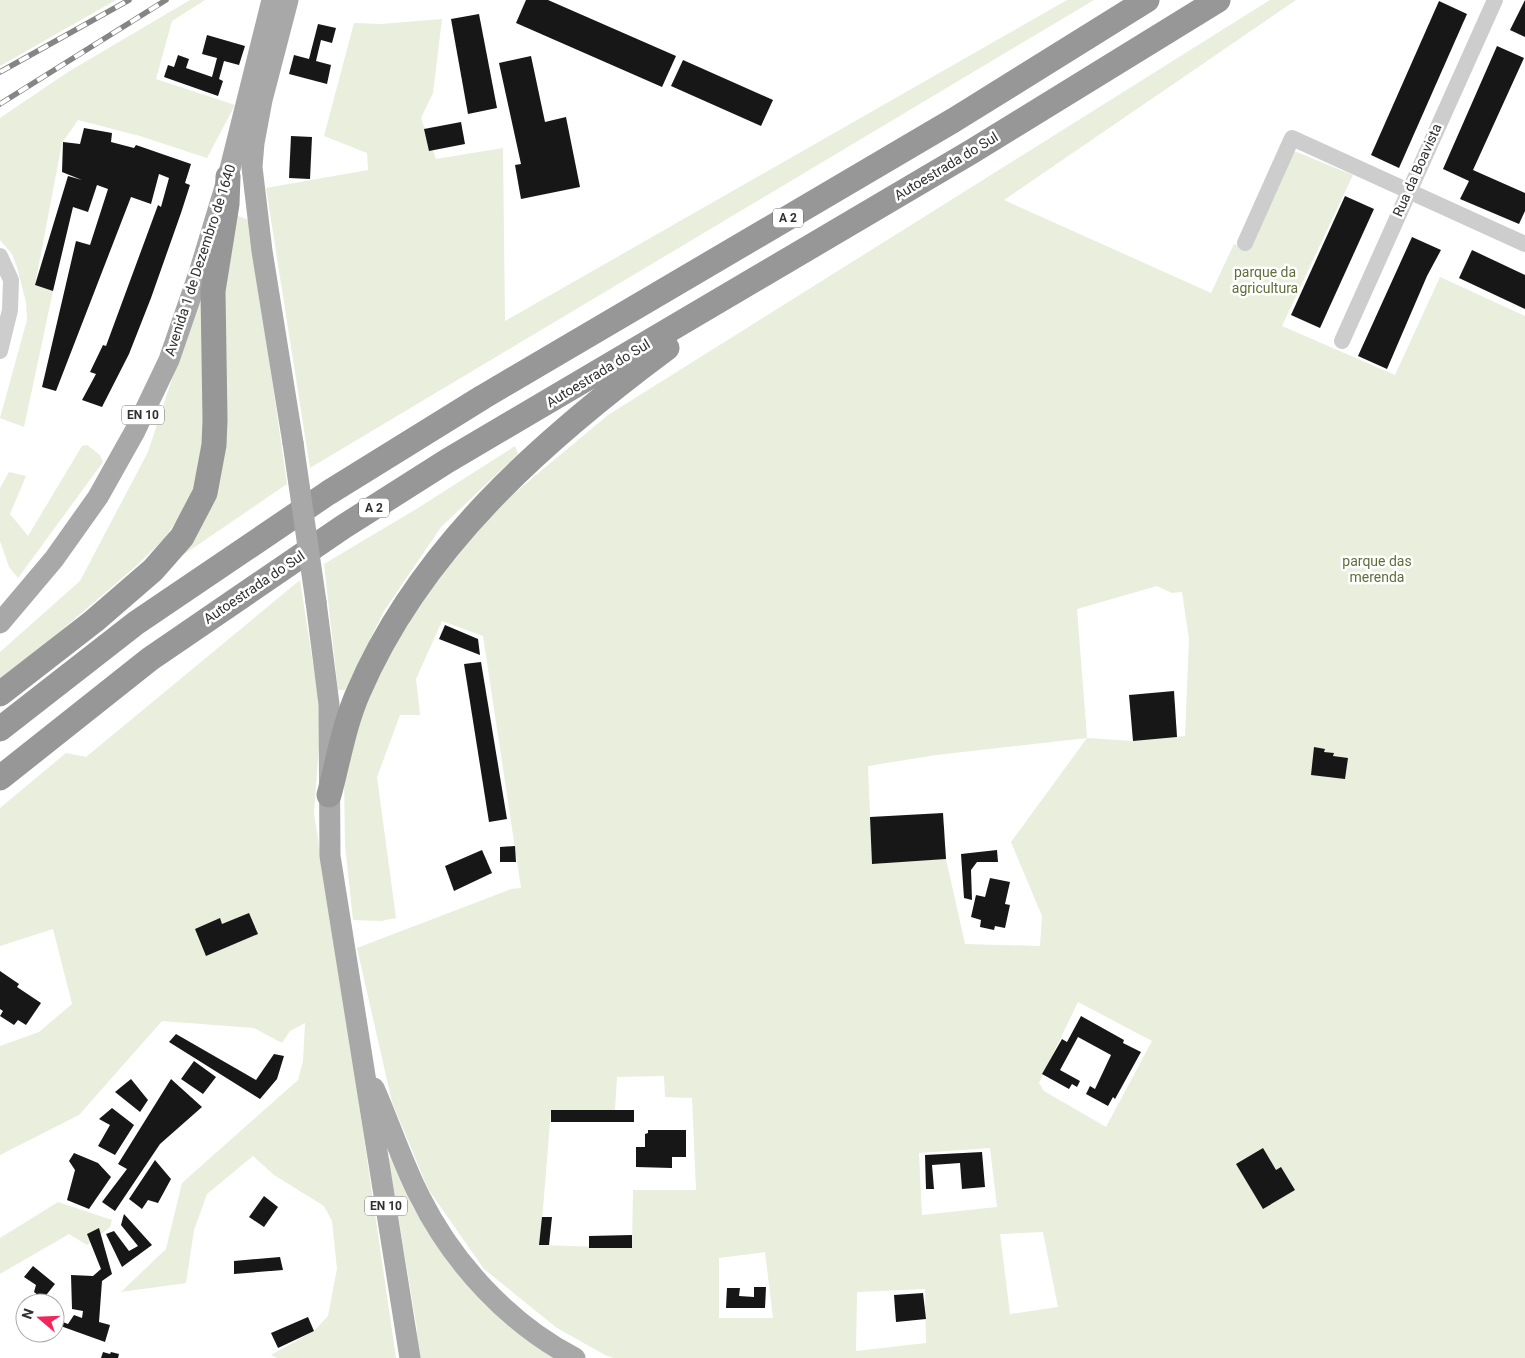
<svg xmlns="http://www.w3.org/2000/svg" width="1525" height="1358" font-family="Roboto,sans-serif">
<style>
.green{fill:#e9eedd;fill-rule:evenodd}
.building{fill:#171717}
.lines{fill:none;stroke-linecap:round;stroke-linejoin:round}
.minor{stroke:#cdcdcd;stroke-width:16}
.major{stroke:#a8a8a8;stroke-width:21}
.highway{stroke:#979797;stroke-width:25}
.rail-casing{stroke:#858585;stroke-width:5.5}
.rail{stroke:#fff;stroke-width:4;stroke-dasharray:11;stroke-linecap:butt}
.major-bridge{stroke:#a8a8a8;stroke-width:21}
.labels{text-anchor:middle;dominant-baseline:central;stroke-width:5;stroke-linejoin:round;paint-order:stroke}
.shield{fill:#fff;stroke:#6e6e6e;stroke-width:1}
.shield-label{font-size:12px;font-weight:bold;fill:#303030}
.street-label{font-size:14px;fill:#303030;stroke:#fff}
.park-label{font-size:14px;fill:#5d6f39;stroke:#fff}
</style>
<rect width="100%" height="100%" fill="#fff"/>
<g class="green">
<polygon points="0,0 116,0 0,66"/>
<polygon points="190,0 205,0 172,21 156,79 235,105 207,158 140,136 78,120 62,143 35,285 53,291 24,427 0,418 27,320 26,302 17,267 12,254 0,240 0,118 68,72"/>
<polygon points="1067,0 1094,0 310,468 266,188 368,170 367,153 324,136 354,23 381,24 442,19 433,93 421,118 436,159 503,148 505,321"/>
<path d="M1270 0H1296L1004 200 1211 293 1234 244 1248 250 1294 151 1353 175 1282 326 1395 375 1440 277 1525 316V1358H613L605 1355 557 1328 484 1269 428 1189 392 1102 357 948 511 889 521 888 483 636 442 621 416 679 420 715H400L377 777 396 918 381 921 353 920 345 845 344 776 359 711 426 588 499 506 608 415ZM1157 586 1172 593 1182 592 1189 639 1185 736 1133 741 1087 738 1077 609ZM1087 738 1011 842 1042 916 1040 946 965 944 946 859 872 864 868 766 936 755ZM1078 1002 1152 1041 1106 1127 1044 1091 1039 1083ZM664 1076 665 1097 692 1098 696 1190H633L632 1248 540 1245 551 1110H615L617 1077ZM990 1148 997 1207 922 1215 919 1153ZM1043 1232 1058 1307 1010 1314 1000 1234ZM765 1252 773 1318H719V1258ZM925 1289 926 1343 856 1351 857 1292Z"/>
<polygon points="232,214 249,220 287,484 183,555 208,510 218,285"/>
<polygon points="201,281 207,413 201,473 187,505 165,538 135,567 0,683 0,652 80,581 148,452 189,327"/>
<polygon points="87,445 100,455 103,462 18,578 9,567 0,541 0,488 9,472 26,476 10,514 28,536 82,446"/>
<polygon points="515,446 518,454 441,527 384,611 345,690 338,690 324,564 418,508"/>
<polygon points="300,580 321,716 314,814 344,1001 396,1358 277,1358 271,1355 314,1331 328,1316 337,1269 332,1221 324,1206 274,1175 253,1156 207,1194 194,1230 186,1283 121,1292 166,1249 182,1183 298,1080 303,1061 305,1023 290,1031 282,1043 254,1028 162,1021 79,1115 0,1155 0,1046 39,1032 72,1004 53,929 0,946 0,808 66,753 86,757"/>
<polygon points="391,1154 412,1206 436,1241 562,1358 418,1358 417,1329 389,1161"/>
<polygon points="58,1202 112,1220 110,1227 87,1245 69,1234 0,1274 0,1238"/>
</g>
<g class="building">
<polygon points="526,0 548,0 676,56 662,87 516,23"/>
<polygon points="1525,0 1525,37 1510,30"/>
<polygon points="1439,1 1467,14 1399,168 1371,155"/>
<polygon points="479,14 497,108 468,114 451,19"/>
<polygon points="318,24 336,28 332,43 321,40 316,61 331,65 327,84 289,74 294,55 309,59"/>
<polygon points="207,35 245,46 239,65 224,61 219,79 223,81 218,96 164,77 168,65 174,67 178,55 189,59 186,68 212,77 217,58 202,54"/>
<polygon points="1497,46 1524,58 1473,170 1525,193 1525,211 1519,224 1460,199 1469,181 1443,169"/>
<polygon points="531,56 545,122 566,117 580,187 521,199 515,165 521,164 499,63"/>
<polygon points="683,60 773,100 761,126 671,86"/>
<polygon points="461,122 465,144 429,151 424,129"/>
<polygon points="84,128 112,133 111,142 134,148 136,145 191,164 185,183 190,185 181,213 151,298 129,354 102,407 82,400 96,374 90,372 103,345 106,346 158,205 161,207 169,178 159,174 151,204 131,197 56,391 42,387 76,241 90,245 108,189 97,185 88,212 73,207 53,291 35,285 68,176 82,180 62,172 63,142 80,144"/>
<polygon points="291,136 312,137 310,179 289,178"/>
<polygon points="1345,196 1374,209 1320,328 1291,315"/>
<polygon points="1412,237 1441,250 1427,276 1387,369 1358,356"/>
<polygon points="1472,250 1525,275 1525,309 1459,278"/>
<polygon points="445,625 478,639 480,655 439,639"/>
<polygon points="481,662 507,819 489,822 464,664"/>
<polygon points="1174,691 1177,737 1133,741 1129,695"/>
<polygon points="1314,747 1325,749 1324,752 1334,753 1333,756 1348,758 1345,779 1311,775"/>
<polygon points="943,813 946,859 872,864 870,817"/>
<polygon points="515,846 516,862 500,862 500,847"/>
<polygon points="482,850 492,873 454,891 445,866"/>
<polygon points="997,850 998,862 977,862 971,870 972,900 964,898 961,854"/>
<polygon points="990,878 1010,882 1005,904 1010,905 1005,928 995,926 994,930 980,927 981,920 971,917 976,895 985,897"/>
<polygon points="249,913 258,934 206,956 195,929 220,918 222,924"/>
<polygon points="0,971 19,984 17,987 41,1003 26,1025 18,1020 14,1025 0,1016 3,1011 0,1009"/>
<polygon points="1081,1016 1124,1040 1123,1043 1141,1052 1115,1099 1113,1097 1108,1106 1086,1094 1090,1086 1095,1089 1111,1055 1078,1037 1060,1070 1080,1081 1077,1087 1072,1084 1069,1089 1042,1074 1062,1039 1067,1042"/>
<polygon points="176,1034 256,1080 274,1054 284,1056 277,1079 260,1099 169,1042"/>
<polygon points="194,1061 216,1077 203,1094 181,1079"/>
<polygon points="131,1079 148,1100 140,1112 115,1092"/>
<polygon points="171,1079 202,1107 160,1144 115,1211 102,1202 127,1169 118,1164"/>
<polygon points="112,1108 134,1125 115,1155 98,1146 110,1125 99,1119"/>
<rect x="551" y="1110" width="83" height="12"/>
<polygon points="648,1130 686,1130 686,1157 672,1157 672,1168 636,1167 636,1147 645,1147 645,1134 648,1133"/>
<polygon points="1263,1148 1276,1170 1281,1167 1295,1190 1263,1209 1236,1164"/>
<polygon points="982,1152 985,1187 962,1189 960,1163 932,1165 934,1189 926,1189 925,1155"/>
<polygon points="74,1153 98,1163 111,1177 89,1209 67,1200 75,1170 69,1161"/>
<polygon points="155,1160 171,1179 158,1203 148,1200 142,1209 129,1199"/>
<polygon points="264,1196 278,1207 264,1227 249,1217"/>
<polygon points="124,1214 152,1245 122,1267 106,1234 114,1231 129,1251 138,1246 121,1225"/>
<polygon points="542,1217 552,1217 549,1245 539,1245"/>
<polygon points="99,1228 112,1274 102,1281 99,1322 110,1325 105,1342 55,1324 55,1319 68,1324 74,1315 82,1318 83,1311 72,1309 71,1275 93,1276 101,1269 87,1234"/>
<polygon points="632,1235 632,1248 589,1248 589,1236"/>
<polygon points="280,1257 283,1270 234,1274 234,1261"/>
<polygon points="33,1266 55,1284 43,1299 34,1292 36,1285 24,1277"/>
<polygon points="754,1287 766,1287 765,1308 726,1308 727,1288 740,1288 739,1296 754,1297"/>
<polygon points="923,1293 926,1319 896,1322 894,1295"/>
<polygon points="308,1317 314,1331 278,1348 271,1333"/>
<polygon points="103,1352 110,1354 111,1352 119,1354 118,1358 101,1358"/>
</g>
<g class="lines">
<g class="minor">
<polyline points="1245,243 1292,138 1525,244"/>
<polyline points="0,256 11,280 10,310 0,351"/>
<polyline points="1342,341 1495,0"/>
</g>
<g class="major">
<polyline points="288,0 262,100 254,143 252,167 262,251 293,443"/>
<polyline points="316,602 329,704 330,856 410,1358"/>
<polyline points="0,623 54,559 98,497 135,431 169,360 199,273 228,177 272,0"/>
<path d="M374 1088C390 1124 402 1162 420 1197 453 1263 509 1324 575 1358"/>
</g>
<g class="highway">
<polyline points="0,694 94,621 153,570 182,537 205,493 214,445 215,420 213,291 227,204 228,177"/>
<polyline points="0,729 136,623 328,493 483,397 954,120 1147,0"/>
<polyline points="0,778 150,659 343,527 447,461 971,152 1218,0"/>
<path d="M329 795C338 762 344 725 358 693 420 548 543 440 667 348"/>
</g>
<g class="rail-casing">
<g id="rail">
<polyline points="0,72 129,0"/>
<polyline points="0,104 166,0"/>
</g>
</g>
<use href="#rail" class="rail"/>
<polyline class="major-bridge" points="293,443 316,602"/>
</g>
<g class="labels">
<g class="shield">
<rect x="773" y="208.5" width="30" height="19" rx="4"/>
<rect x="122" y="405.5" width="42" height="19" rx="4"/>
<rect x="359" y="498.5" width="30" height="19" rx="4"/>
<rect x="365" y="1196.5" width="42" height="19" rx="4"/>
</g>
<g class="shield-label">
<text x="788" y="218">A 2</text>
<text x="143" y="415">EN 10</text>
<text x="374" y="508">A 2</text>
<text x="386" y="1206">EN 10</text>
</g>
<g class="street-label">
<text transform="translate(946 166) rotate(-31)">Autoestrada do Sul</text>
<text transform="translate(1417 170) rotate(-66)">Rua da Boavista</text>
<text transform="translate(200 260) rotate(-72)">Avenida 1 de Dezembro de 1640</text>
<text transform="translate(598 373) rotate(-31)">Autoestrada do Sul</text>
<text transform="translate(254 587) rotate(-34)">Autoestrada do Sul</text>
</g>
<g class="park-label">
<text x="1265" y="272">parque da<tspan x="1265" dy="16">agricultura</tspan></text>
<text x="1377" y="561">parque das<tspan x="1377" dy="16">merenda</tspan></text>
</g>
</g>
<g transform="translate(40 1318) rotate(289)"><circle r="24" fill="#ffffff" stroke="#acacac"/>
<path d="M0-4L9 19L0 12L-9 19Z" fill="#f2265b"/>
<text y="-8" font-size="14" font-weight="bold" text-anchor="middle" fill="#303030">N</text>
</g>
</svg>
